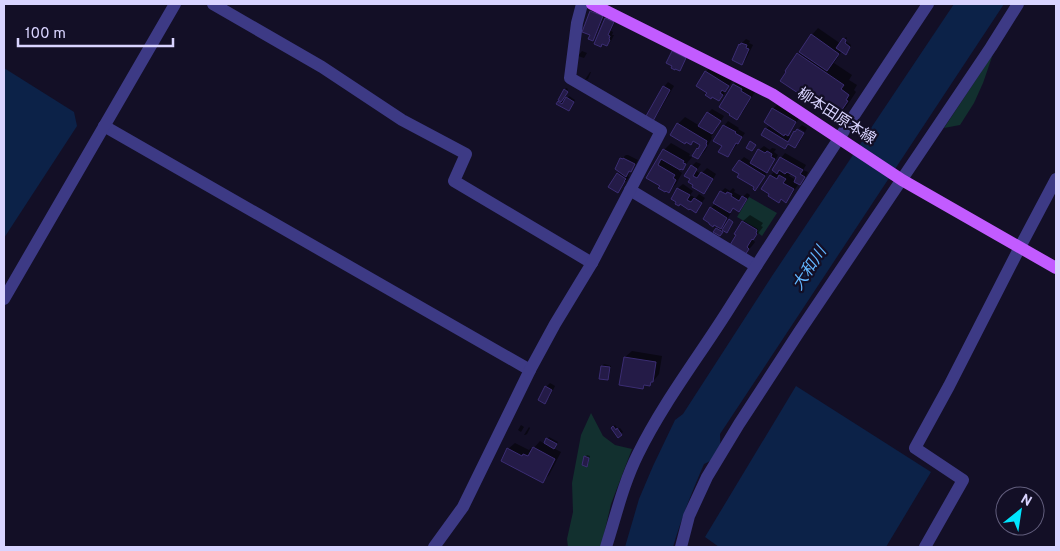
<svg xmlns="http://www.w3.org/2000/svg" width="1060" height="551" font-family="Overpass,'Noto Sans JP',sans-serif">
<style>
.green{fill:#12302f}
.water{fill:#0c2248}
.shadow{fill:#0007;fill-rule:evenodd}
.building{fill:#241b47;stroke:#3b2d73}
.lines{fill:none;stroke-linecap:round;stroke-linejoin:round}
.minor{stroke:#3d3a85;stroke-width:12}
.major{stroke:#c25bff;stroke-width:12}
.labels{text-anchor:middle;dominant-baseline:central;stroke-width:4.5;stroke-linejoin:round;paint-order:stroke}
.street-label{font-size:15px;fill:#d9d4ff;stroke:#130f26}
.water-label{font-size:16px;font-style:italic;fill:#62b6ff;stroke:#130f26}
</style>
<rect width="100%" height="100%" fill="#130f26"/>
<g class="green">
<polygon points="993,54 983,83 974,103 960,125 944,128"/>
<polygon points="749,197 777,213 762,236 757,232 758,229 737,217"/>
<polygon points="591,413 603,436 615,445 632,449 611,504 601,547 568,547 567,539 573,512 572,483 581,435"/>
</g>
<g class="water">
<path d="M954 4H1004L720 434C721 451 720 457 704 464 692 492 681 519 673 547H625L639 499 653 466 675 420 683 414 772 276Z"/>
<polygon points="4,68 74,112 77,126 4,238"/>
<polygon points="796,386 931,472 886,547 719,547 705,537"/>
</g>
<g class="shadow">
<polygon points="596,8 606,12 596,35 592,40 591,12"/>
<polygon points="611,15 617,17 611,31 613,32 612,35 614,35 611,41 607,45 603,43 601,45 606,19"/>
<polygon points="818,28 841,44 846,37 847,38 845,41 851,45 848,52 842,51 834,63 852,75 849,80 857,85 854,90 856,92 846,107 837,116 786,71 812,35"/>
<polygon points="746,39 750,41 749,43 753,45 746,59 742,64 740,45"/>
<polygon points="582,51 587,53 584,58 578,56"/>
<polygon points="712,65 734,79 728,87 725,93 719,100 708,92 706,72"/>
<polygon points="590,72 591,72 588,79 585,80"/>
<polygon points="740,78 756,90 743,112 736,118 734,84"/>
<polygon points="668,82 674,86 657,115 653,119 664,87"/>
<polygon points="566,88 568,89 561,100 564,102 569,96 575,100 569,109 559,102"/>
<polygon points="777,105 799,118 792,130 787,135 792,138 797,130 804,134 799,143 795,147 789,143 785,148 766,129 770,125 773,109"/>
<polygon points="712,109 724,116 716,129 712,133 713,134 711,137 712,138 705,151 698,158 698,149 702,145 694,140 691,143 678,124 685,117 700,126 708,113"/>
<polygon points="728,121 739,128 738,129 745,133 732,151 728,156 724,145 724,126"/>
<polygon points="802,125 807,128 805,132 799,128"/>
<polygon points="671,143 690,154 689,156 692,157 683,168 681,167 679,171 682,173 676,184 669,191 648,177 664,150"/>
<polygon points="764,146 770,150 772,148 776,149 774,152 778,155 771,167 767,171 768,171 759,185 755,189 756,186 740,161 744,157 752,162 759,150"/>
<path d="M785 153 806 165 803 170 808 172 804 180 799 183 792 194 786 201 763 188 771 175 775 171 774 170 781 158ZM791 173 798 177 796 180 789 176Z"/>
<polygon points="626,155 628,155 638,160 635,166 628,173 629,174 628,176 629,177 622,187 618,191 618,174 620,171 621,159"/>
<polygon points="696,162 701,164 696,171 701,174 707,168 716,174 708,188 704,192 691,179 692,166"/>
<polygon points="683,184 693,191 690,195 696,198 699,194 705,198 696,211 672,198 678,188"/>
<polygon points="725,188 730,191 733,188 735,190 734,192 743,197 747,193 750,195 743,206 739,211 734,207 729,212 731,213 725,223 720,228 724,230 722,233 717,229 719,227 711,208 716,203 721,192"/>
<polygon points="750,215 763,223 761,226 763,227 753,240 755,242 752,246 745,253 738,235 736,233 743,221"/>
<polygon points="632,351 662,356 659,374 650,385 647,384 643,388 625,357"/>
<polygon points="604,364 611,366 609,377 607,379 602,366"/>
<polygon points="550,383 555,386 549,398 544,402 546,387"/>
<polygon points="521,425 524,427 521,432 518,430"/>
<polygon points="615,425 618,429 620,428 623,432 618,436 612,428"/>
<polygon points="529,427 530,428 527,434 525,435 524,435"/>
<polygon points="549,437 558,442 553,448 561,452 549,475 542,482 508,449 515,443 529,450 531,448 533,449 540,441 545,444"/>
<polygon points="587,455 590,456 588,464 587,465 585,457"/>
</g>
<g class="building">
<polygon points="590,11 603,16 593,41 588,39 590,35 582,32"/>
<polygon points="605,18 614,22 608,35 610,36 609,39 610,40 607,46 602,44 601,47 594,44"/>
<polygon points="811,34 839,54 827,71 799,52"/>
<polygon points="843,38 846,40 845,43 850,47 846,55 836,48"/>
<polygon points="741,43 747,45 746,48 749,49 742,65 732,60 739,44 740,45"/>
<polygon points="672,51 686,58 680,71 675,69 675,70 671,68 672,66 666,63"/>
<polygon points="797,53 844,85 841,89 849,95 846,100 848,101 837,117 820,106 819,107 780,81 786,72 785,71"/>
<polygon points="705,71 729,86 725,92 722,90 720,93 723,95 719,101 712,97 711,99 705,95 707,93 696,86"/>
<polygon points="733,84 742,89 741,91 751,97 737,120 729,115 730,114 719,107"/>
<polygon points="663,86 670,90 653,121 646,116"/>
<polygon points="564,89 568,92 561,102 558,100"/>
<polygon points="566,97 574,102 569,111 556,104 558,101 562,104"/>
<polygon points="772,108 796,122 788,136 785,134 784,136 764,122"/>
<polygon points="707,112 721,121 712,134 698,126"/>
<polygon points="677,123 707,141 706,144 707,145 698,159 692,156 697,148 698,149 700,145 693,141 691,145 686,142 685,144 670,135"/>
<polygon points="723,125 736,132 735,133 742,137 738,144 736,143 728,157 718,152 722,146 713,141"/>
<polygon points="765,128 788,142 794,131 795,132 797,129 804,133 795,148 788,144 785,149 761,135"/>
<polygon points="750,141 756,145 752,151 746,148"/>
<polygon points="663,149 684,161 683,163 686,164 683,170 681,169 680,170 661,159 658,165 675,175 673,178 676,180 669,193 666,191 665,192 658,188 660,186 646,178"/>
<polygon points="758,149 765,153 767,151 772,154 771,157 775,159 767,173 750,163"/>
<polygon points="780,157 803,170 800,174 805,177 800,185 794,182 796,177 787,172 785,174 779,170 777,174 772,170"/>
<polygon points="620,158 623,159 623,158 635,164 631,172 629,171 626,177 615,169"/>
<polygon points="739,160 765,176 755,191 753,189 754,187 737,177 739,174 732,170"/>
<polygon points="691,165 697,169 693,176 697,178 701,172 713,179 704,194 692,187 693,185 688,182 690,179 684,176"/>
<polygon points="617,173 626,179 624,181 625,181 618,193 608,187"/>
<polygon points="770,175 777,179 779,175 786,179 783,183 794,189 786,203 781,199 779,203 768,196 769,194 761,189"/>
<polygon points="677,188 690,195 687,200 691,202 694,198 702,203 696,213 690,209 689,210 680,204 679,206 675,204 676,202 671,199"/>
<polygon points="720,191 726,194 727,192 732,194 731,196 739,201 742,196 747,199 739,212 733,208 730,213 713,203"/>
<polygon points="710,207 727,218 721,229 714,225 713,227 709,224 709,223 703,219"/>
<polygon points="729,219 733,222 727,233 722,230"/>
<polygon points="742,221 757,230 756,233 757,234 753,240 752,239 747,247 749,249 745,255 730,245 736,235 734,234"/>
<polygon points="716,228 723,232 720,236 713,232"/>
<polygon points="624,357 656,362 653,382 651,382 650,386 644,385 643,389 619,385"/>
<polygon points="601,366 610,367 608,380 599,379"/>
<polygon points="545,386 552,390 545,404 538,400"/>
<polygon points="613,426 616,430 617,428 622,435 618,438 611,428"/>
<polygon points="546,438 557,444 554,449 544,443"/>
<polygon points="533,447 555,459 543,483 501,461 507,448 522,456 523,454 528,456"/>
<polygon points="584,456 589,458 587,467 582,465"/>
</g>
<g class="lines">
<g class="minor">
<polyline points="213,4 322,67 402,120 466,154 454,181 592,263"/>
<polyline points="104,126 530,370"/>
<polyline points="630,190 756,266"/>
<polyline points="4,299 175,4"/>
<polyline points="434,547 463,507 530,370 555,324 592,263 661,131 570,78 577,23 582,4"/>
<path d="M606 547C616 516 623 484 638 454 664 401 701 354 732 304 796 203 862 103 928 4"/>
<polyline points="681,547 689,516 707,477 739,424 799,332 991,47 1018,4"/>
<polyline points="925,547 963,480 915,448 949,386 1020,247 1056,179"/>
</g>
<polyline class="major" points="592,4 772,94 902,180 1056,268"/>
</g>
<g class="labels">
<g class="street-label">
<text transform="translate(836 117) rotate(33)">柳本田原本線</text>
</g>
<g class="water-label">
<text transform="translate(810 269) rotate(-57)">大和川</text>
</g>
</g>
<rect width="1060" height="551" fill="none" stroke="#d9d4ff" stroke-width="10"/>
<g transform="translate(1020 511) rotate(30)"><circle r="24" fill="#130f26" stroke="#625e7d"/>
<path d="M0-4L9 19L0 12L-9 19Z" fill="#00e5ff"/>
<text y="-8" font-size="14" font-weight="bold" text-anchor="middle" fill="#d9d4ff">N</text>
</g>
<path d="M18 38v8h155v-8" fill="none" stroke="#d9d4ff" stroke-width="2.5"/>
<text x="25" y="38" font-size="15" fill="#d9d4ff" stroke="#130f26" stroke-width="4" paint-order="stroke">100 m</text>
</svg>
